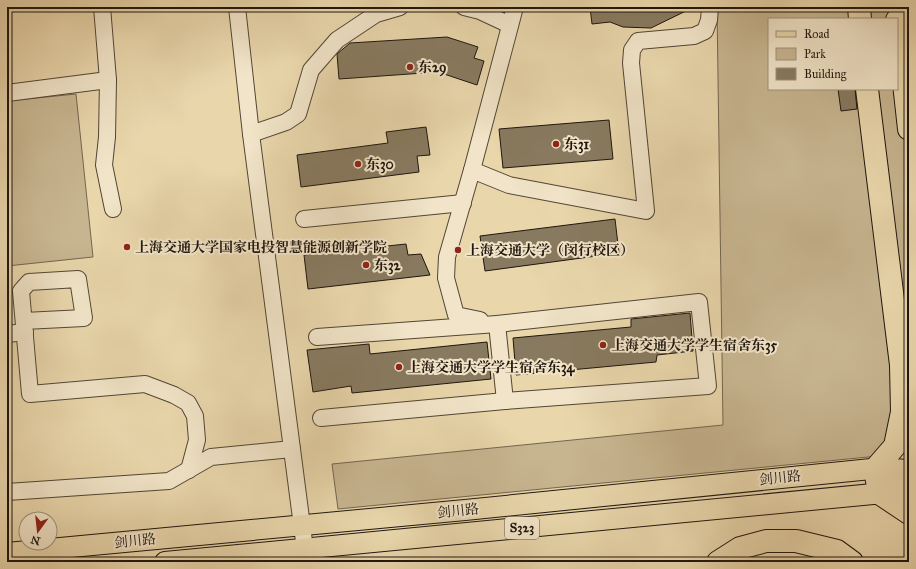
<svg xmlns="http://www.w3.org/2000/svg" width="916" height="569" font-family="'IM FELL Great Primer','Noto Serif SC',serif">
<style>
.green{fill:#c7b590;stroke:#73664f;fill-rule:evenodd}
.building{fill:#887a60;stroke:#1f160e}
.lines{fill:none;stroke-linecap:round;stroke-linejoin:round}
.minor-casing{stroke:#524635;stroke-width:18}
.major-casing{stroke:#1f160e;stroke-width:22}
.highway-casing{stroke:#1f160e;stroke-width:24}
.minor{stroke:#f1e4c8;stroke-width:16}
.major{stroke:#e9d6ab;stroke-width:20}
.highway{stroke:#e9d6ab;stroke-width:22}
.poi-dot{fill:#8f2418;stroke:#f1e4c8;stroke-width:1.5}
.labels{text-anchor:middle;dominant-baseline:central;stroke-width:4;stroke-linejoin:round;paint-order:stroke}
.shield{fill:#f1e4c8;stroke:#5e5446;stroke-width:1}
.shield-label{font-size:13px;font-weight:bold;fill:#1f160e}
.poi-label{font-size:14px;font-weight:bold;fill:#1f160e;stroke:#f1e4c8;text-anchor:start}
.street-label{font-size:14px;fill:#1f160e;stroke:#f1e4c8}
</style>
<rect width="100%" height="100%" fill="#e9d6ab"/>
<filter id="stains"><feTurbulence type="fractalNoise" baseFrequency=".005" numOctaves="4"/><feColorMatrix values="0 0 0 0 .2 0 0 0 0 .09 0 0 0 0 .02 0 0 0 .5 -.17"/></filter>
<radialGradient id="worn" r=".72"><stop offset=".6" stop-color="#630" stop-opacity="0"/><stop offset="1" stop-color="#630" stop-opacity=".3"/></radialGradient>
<g class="green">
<path d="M717 7H909V453L338 509 332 464 723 425ZM769 19H897V89H769Z"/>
<polygon points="76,94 93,257 7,266 7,101"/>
</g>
<g class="building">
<polygon points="590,7 694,7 651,28 623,27 610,22 592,24"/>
<polygon points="447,37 478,47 474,58 484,61 477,85 438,72 339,79 337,54 350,43"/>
<polygon points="838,89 855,89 857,109 841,111"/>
<polygon points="609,120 613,159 503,168 499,129"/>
<polygon points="426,127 430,155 417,156 419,172 301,187 297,155 388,143 386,132"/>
<polygon points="615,219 619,253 485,271 480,236"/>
<polygon points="406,244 408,255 421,254 430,275 308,289 304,255"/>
<polygon points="690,313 693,351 657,355 656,362 516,375 513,338 631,327 631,319"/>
<polygon points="487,342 491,379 352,393 351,386 313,392 307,350 369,344 370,354"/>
</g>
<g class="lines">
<g class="minor-casing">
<g id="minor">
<polyline points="102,7 108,80 107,137 104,165 113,209"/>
<polyline points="237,7 251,134 305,549"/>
<polyline points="464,7 480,11 510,25"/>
<polyline points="7,93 108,80"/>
<polyline points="251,134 286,122 298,114 311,70 337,40 376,14 400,7"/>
<polyline points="472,170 515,7"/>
<polyline points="304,219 463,203"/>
<polyline points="480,320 456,315 446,278 447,257 472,170 509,185 646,211 631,63 632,50 638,41 694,36 705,31 709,20 710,7"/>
<polyline points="24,321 84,318 78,279 29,282 21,291 30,394 145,384 174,395 188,403 195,416 197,440 189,470"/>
<polyline points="497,324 505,401"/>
<polyline points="7,334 25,332"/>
<polyline points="317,337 497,324 699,302 708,386 505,401 321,418"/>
<polyline points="7,492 169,481 211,457 292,449"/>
</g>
</g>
<g class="major-casing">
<g id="major">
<polyline points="7,553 465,510 891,467"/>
<polyline points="165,562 894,492"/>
</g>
</g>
<g class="highway-casing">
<g id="highway">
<polyline points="859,7 860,19"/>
<polyline points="897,20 909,129"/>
<polyline points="867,89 901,365 902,412 895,446 875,469 879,493 909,513"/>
<polyline points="875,469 909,471"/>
<polyline points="879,493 909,486"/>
<polyline points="718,562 740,548 766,541 796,541 837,551 852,562"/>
</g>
</g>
<use href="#minor" class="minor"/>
<use href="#major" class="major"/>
<use href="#highway" class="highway"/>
</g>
<g class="poi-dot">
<circle cx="410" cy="67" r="4"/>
<circle cx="556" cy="144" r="4"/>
<circle cx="358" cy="164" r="4"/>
<circle cx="127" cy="247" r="4"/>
<circle cx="458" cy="250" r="4"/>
<circle cx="366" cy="265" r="4"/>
<circle cx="603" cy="345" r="4"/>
<circle cx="399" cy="367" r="4"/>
</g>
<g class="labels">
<rect class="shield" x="505" y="517" width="34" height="22" rx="3"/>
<g class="shield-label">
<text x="522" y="528">S323</text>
</g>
<g class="poi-label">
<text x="418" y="67">东29</text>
<text x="564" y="144">东31</text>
<text x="366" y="164">东30</text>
<text x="135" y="247">上海交通大学国家电投智慧能源创新学院</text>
<text x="466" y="250">上海交通大学（闵行校区）</text>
<text x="374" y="265">东32</text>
<text x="611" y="345">上海交通大学学生宿舍东35</text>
<text x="407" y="367">上海交通大学学生宿舍东34</text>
</g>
<g class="street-label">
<text transform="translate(780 478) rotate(-6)">剑川路</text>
<text transform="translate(458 511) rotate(-6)">剑川路</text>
<text transform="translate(135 541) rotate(-6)">剑川路</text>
</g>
</g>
<rect width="916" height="569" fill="none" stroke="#e9d6ab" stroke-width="24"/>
<rect x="8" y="8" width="900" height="553" fill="none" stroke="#1f160e" stroke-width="2"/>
<rect x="12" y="12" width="892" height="545" fill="none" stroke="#1f160e"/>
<rect x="768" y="18" width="130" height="72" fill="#f1e4c8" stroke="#9d927e"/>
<rect x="776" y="31" width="20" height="6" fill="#e9d6ab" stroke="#9d927e"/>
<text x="804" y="38" font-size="12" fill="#1f160e">Road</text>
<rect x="776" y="48" width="20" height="12" fill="#c7b590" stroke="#9d927e"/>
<text x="804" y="58" font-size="12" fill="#1f160e">Park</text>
<rect x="776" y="68" width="20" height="12" fill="#887a60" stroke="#9d927e"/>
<text x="804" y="78" font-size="12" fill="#1f160e">Building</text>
<g transform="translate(38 531) rotate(195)"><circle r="19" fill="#f1e4c8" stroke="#9d927e"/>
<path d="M0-3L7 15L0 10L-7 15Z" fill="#8f2418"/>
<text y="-6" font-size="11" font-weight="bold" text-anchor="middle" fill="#1f160e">N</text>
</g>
<rect width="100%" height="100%" filter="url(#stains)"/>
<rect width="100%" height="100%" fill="url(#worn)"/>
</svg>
